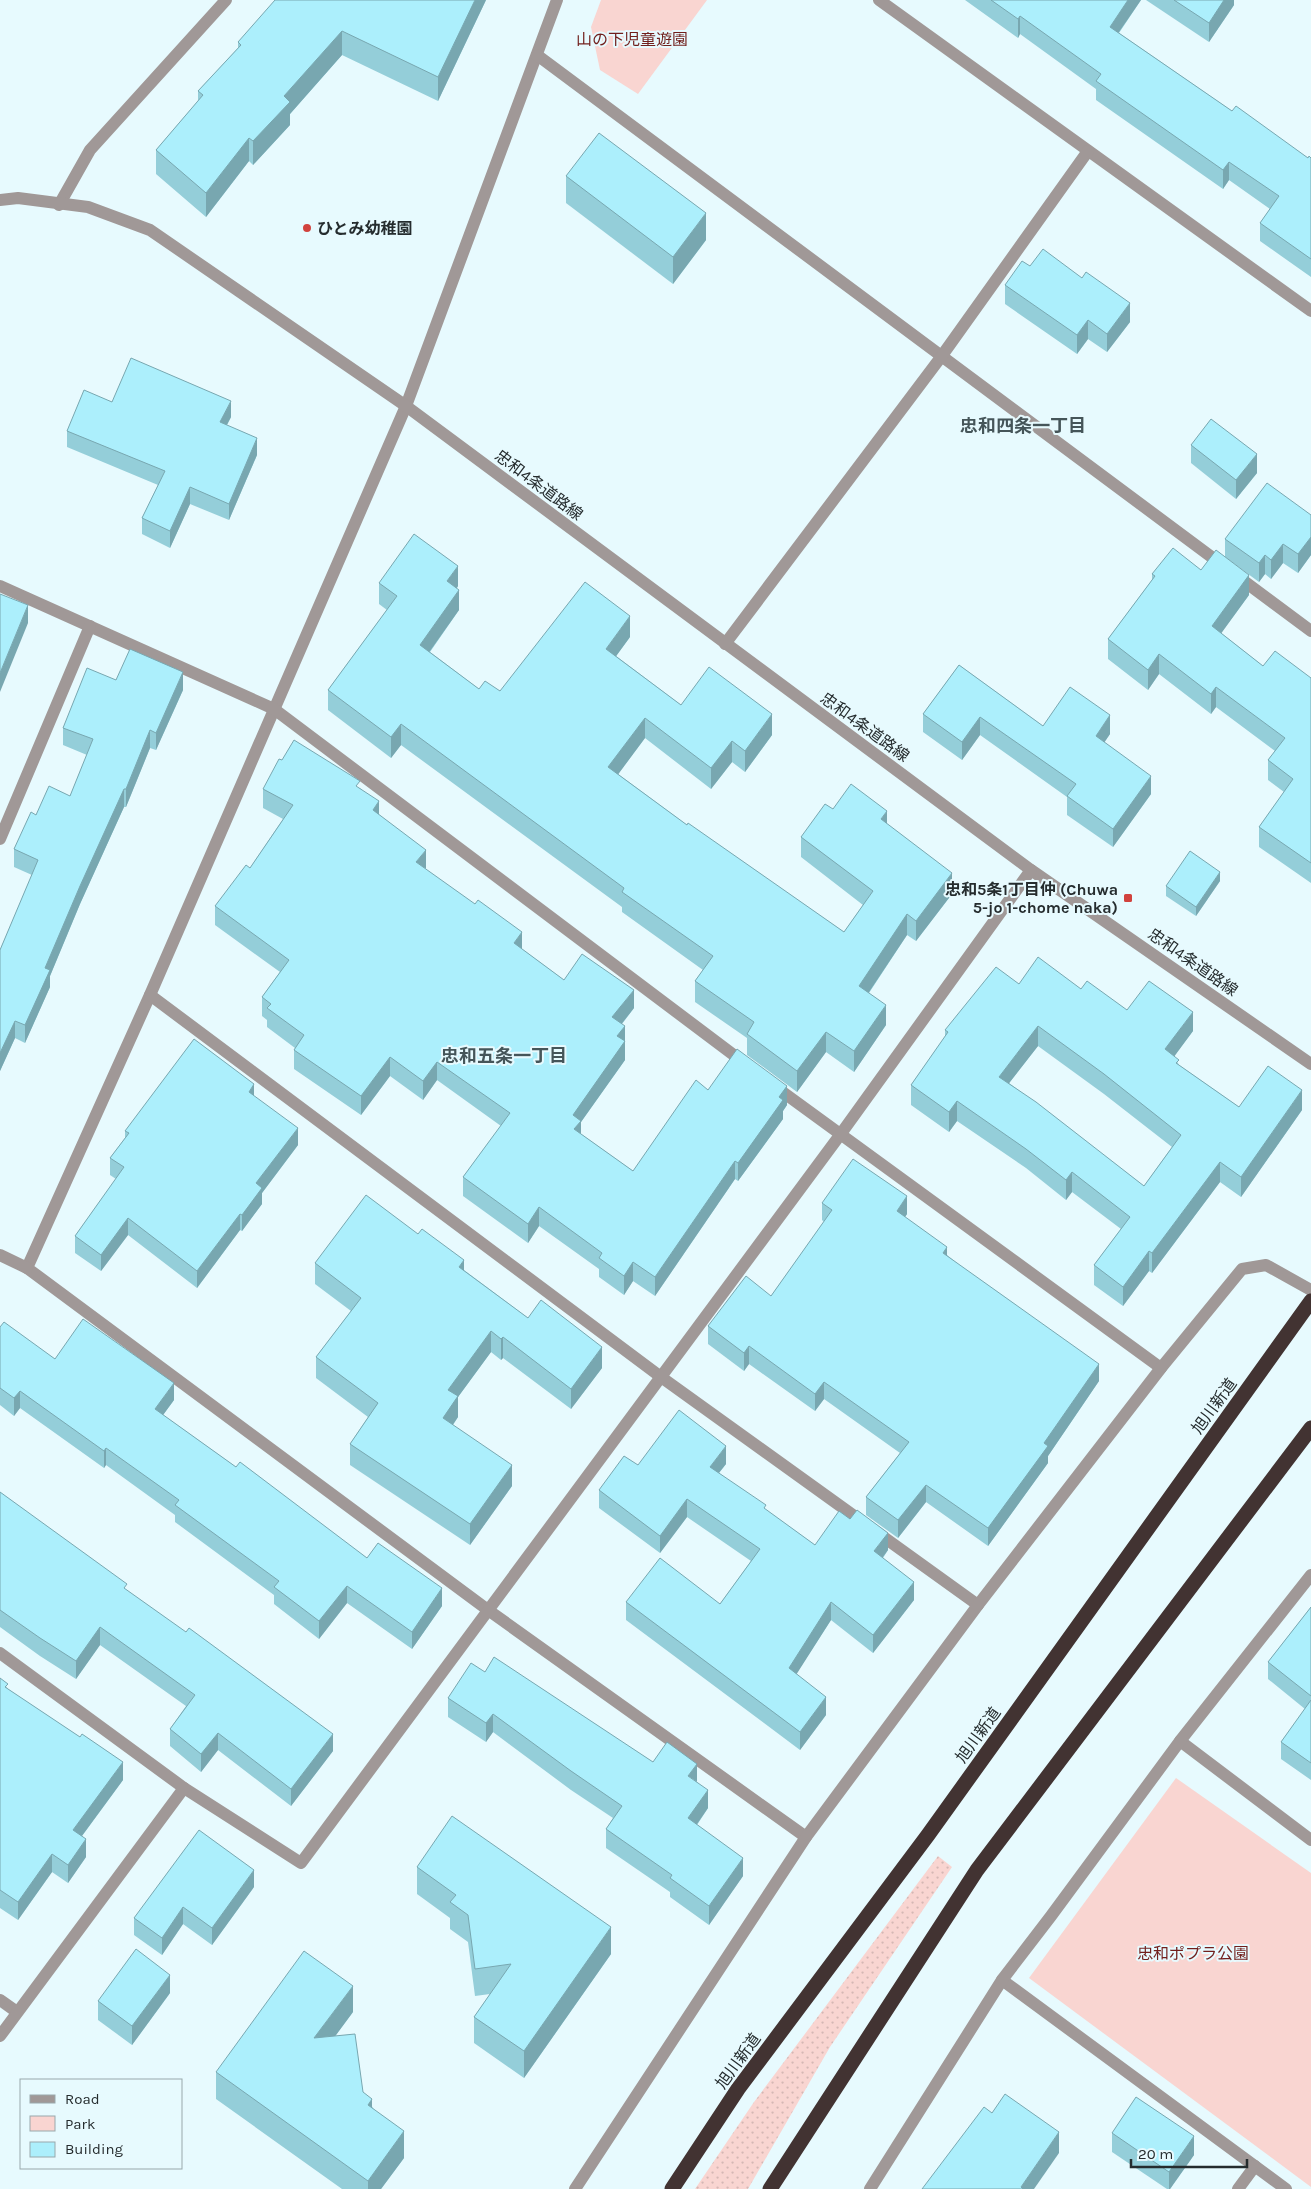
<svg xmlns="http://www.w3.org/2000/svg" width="1311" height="2189" font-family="Karla,'Noto Sans JP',sans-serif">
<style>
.grass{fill:url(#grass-dots)}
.green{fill:#f9d5d1}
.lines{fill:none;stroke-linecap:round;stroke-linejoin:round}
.lane{stroke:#a09897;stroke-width:12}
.street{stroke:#a09897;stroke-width:12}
.highway{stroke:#423332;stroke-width:15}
.wall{fill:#94ced9;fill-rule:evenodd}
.shaded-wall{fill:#78a7b0}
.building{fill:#aceffc;stroke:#78a7b0;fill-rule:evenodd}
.poi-dot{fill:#d1423d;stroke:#e7fafe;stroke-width:2}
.labels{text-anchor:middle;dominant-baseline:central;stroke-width:4;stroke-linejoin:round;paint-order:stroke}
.park-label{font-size:16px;fill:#711f1c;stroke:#e7fafe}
.poi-label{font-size:16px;font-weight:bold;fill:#252c2e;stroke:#e7fafe;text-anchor:start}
.street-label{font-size:16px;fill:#252c2e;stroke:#e7fafe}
.neighbourhood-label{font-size:18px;font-weight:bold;fill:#455559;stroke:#e7fafe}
</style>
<defs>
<pattern id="grass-dots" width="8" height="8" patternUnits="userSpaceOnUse" patternTransform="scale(1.25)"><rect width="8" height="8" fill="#f9d5d1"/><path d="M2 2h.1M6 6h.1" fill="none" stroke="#d5b7b4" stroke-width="1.8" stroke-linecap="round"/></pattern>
</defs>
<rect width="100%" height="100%" fill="#e7fafe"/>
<polygon class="grass" points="938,1856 952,1867 830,2047 748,2189 695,2189 754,2102"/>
<g class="green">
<polygon points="601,0 707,0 638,94 600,70 591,27"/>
<polygon points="1176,1778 1311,1873 1311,2187 1029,1978"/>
</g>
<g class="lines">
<polyline class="lane" points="59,205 90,150 226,0"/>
<g class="street">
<polyline points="557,0 406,406 150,995 27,1268 488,1610 806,1837"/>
<polyline points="879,0 1311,311"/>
<polyline points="537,55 1311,631"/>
<polyline points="0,200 18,198 88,207 150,230 406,406 1031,870 1311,1064"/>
<polyline points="0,586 274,709 747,1065"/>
<polyline points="725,644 941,357 1088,151"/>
<polyline points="0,839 90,626"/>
<polyline points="150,995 661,1377 978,1605"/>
<polyline points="773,1085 1161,1368"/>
<polyline points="0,1255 27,1268"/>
<polyline points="0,1653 184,1788 301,1863 840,1135 1031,870"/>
<polyline points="1180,1741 1311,1840"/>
<polyline points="1002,1980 1286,2189"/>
<polyline points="0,2000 17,2012"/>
<polyline points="0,2036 184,1788"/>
<polyline points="575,2189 806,1837 978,1605 1161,1368 1242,1269 1266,1265 1311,1290"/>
<polyline points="870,2189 1002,1980 1051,1916 1180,1741 1311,1575"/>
<polyline points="1238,2189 1255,2166"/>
</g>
<g class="highway">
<polyline points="672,2189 738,2089 928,1835 1311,1301"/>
<polyline points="770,2189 977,1870 1311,1428"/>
</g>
</g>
<g class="wall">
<polygon points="486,0 438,101 342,55 290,114 290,125 253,165 249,161 206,217 156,174 156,150 198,101 198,91 238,48 238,42"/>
<polygon points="965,0 1141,0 1119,33 1232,111 1308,158 1311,158 1311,277 1260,241 1260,223 1270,209 1229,180 1223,189 1096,100 1096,89 1020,34 1018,38"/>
<polygon points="1146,0 1234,0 1234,5 1209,42"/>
<polygon points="566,176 706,240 673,284 566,203"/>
<polygon points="1030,266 1130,322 1107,352 1088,339 1077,354 1005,304 1005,285"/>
<polygon points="112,402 231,417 227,425 257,455 229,520 190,504 170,548 142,534 142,518 158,485 67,447 67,431"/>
<polygon points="1191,445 1257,473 1236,499 1191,463"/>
<polygon points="1311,515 1311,555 1298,573 1283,563 1271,579 1265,574 1259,582 1225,557 1225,539"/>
<polygon points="1201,570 1249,595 1221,633 1263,666 1311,678 1311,883 1259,847 1259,827 1284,792 1268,780 1268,760 1275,751 1216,707 1211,714 1159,674 1148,690 1108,659 1108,639 1152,580 1152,574"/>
<polygon points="379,583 458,586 457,588 459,610 430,652 479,689 500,691 630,637 616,656 681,705 772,735 745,772 732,762 711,789 645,738 618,774 687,825 844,932 863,905 801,857 801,837 833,809 887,824 952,894 916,941 907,935 869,993 886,1025 854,1072 826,1052 797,1092 747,1055 747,1038 695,1002 695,981 703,970 622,912 622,907 401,745 391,758 328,710 328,690 387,610 379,604"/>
<polygon points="959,665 1043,726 1110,734 1104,742 1151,794 1113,847 1067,815 1067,797 980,735 962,760 923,732 923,714"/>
<polygon points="116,680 183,690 156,750 150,748 126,807 124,807 80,904 50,976 50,987 25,1043 15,1038 0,1071 0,950 32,875 14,867 14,849 36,815 70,796 87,755 63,745 63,728"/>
<polygon points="360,788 379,815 425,869 522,949 564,980 634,1008 622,1024 625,1060 581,1122 581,1134 633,1171 708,1090 787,1105 783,1111 783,1119 738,1181 735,1179 655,1296 633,1281 624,1295 599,1277 599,1269 539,1226 528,1243 463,1196 463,1177 501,1126 437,1080 423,1100 390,1076 361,1115 294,1069 294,1050 295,1048 267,1027 267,1020 262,1016 262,997 280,972 215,925 215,906 250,868 283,819 263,808 263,789"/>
<polygon points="1220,881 1196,916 1166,896 1166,886"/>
<path d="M1019 984 1081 989 1127 1010 1193 1031 1174 1056 1179 1065 1239 1107 1302 1110 1241 1197 1220 1182 1152 1273 1149 1271 1123 1306 1094 1285V1265L1121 1229 1072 1192 1066 1200 1026 1168 957 1121 949 1132 911 1105V1085L945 1037V1030ZM1038 1046 1104 1094 1172 1147 1144 1186 1009 1083Z"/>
<polygon points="254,1096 298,1145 262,1193 262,1204 242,1231 240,1230 197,1288 128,1235 101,1271 75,1253 75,1236 116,1179 110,1175 110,1158 125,1138 125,1131"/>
<polygon points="822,1203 907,1214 905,1217 947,1255 1099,1381 1048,1456 1048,1463 988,1546 926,1502 898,1538 866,1515 866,1497 900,1453 824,1399 815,1411 749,1364 744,1371 708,1344 708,1326 771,1296 824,1222 822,1220"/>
<polygon points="315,1263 464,1270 528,1318 602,1368 571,1409 503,1358 501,1360 491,1352 458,1397 458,1417 453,1425 512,1486 470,1545 350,1465 350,1444 368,1417 316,1378 316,1357 351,1311 315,1284"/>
<polygon points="0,1327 55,1359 174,1400 163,1415 236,1467 367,1558 442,1606 412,1649 347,1603 319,1639 274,1604 274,1595 175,1522 175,1515 106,1465 104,1468 20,1408 14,1416 0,1405"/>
<polygon points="726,1464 719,1473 766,1510 815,1545 888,1550 883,1558 914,1600 873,1653 831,1620 796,1674 826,1715 800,1750 626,1620 626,1602 720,1604 751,1561 687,1517 660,1553 599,1508 599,1490 638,1465"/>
<polygon points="0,1492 333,1751 291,1806 218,1750 201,1772 170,1746 170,1729 186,1706 100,1645 76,1679 40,1656 0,1627"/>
<polygon points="1311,1607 1311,1780 1281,1759 1281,1742 1305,1709 1268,1679 1268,1662"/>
<polygon points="485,1672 653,1762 697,1782 708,1808 697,1825 743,1876 709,1925 670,1897 670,1892 606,1848 606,1829 613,1818 571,1790 493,1732 486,1742 448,1717 448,1698"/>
<polygon points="0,1678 8,1689 123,1780 82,1836 86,1857 68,1883 52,1872 18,1920 0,1908"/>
<polygon points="417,1867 611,1954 524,2078 474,2043 474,2017 490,1994 475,1996 468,1942 450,1929 450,1918 417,1894"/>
<polygon points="254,1887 212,1945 183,1924 162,1955 134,1935 134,1918"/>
<polygon points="170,1993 132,2045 98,2020 98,2001"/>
<polygon points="353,2012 335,2036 363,2092 404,2158 381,2189 342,2189 216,2099 216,2072"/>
<polygon points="1112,2133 1194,2155 1170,2189 1167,2189 1112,2152"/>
</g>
<g class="shaded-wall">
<polygon points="475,0 486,0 438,101 438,77"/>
<polygon points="1128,0 1141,0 1110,45 1110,27"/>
<polygon points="1224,0 1234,0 1234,5 1209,42 1209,23"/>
<polygon points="1020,16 1020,34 1018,38 1018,19"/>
<polygon points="342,31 342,55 290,114 290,125 253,165 253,141 284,96"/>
<polygon points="249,138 249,161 206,217 206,193"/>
<polygon points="1229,162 1229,180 1223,189 1223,170"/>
<polygon points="706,213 706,240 673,284 673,257"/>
<polygon points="1130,303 1130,322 1107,352 1107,334"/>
<polygon points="1088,320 1088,339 1077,354 1077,335"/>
<polygon points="231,401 231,417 220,438 220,422"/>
<polygon points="257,438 257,455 229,520 229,504"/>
<polygon points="1257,454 1257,473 1236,499 1236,480"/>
<polygon points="190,487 190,504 170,548 170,531"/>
<polygon points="1311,537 1311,555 1298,573 1298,554"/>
<polygon points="1283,544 1283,563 1271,579 1271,560"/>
<polygon points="1265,555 1265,574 1259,582 1259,563"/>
<polygon points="458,566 458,586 447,602 447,581"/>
<polygon points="1249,575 1249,595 1212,646 1212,626"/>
<polygon points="459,590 459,610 420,665 420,645"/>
<polygon points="28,605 28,623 0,692 0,673"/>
<polygon points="630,616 630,637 606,670 606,649"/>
<polygon points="1159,654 1159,674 1148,690 1148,670"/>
<polygon points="183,672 183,690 156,750 156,733"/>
<polygon points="1216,687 1216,707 1211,714 1211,694"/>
<polygon points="772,714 772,735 745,772 745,751"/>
<polygon points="1110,715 1110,734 1096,755 1096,736"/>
<polygon points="980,717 980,735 962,760 962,742"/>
<polygon points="645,718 645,738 608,788 608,767"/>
<polygon points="401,724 401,745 391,758 391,737"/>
<polygon points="150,730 150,748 126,807 126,789"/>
<polygon points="732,741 732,762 711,789 711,768"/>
<polygon points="1151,776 1151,794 1113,847 1113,829"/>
<polygon points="124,789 124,807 80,904 50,976 50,987 25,1043 25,1025 45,968 80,886"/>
<polygon points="379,801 379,819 373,810"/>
<polygon points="887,811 887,832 881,819"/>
<polygon points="426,850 426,869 416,862"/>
<polygon points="1220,872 1220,881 1196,916 1196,907"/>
<polygon points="952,873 952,894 916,941 916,921"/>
<polygon points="907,914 907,935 859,1007 859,986"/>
<polygon points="522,932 522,951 514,943"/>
<polygon points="634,990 634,1008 612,1036 612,1017"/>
<polygon points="886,1005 886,1025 854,1072 854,1051"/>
<polygon points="1193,1012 1193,1031 1165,1069 1165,1049"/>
<polygon points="15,1021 15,1038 0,1071 0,1053"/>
<polygon points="625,1026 625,1060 581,1122 581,1140 574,1148 573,1115 617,1036"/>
<polygon points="1038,1026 1038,1046 999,1096 999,1077"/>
<polygon points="826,1032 826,1052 797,1092 797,1071"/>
<polygon points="390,1057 390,1076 361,1115 361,1096"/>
<polygon points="437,1062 437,1080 423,1100 423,1081"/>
<polygon points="254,1084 254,1101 249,1092"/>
<polygon points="787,1086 787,1105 783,1111 783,1119 738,1181 738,1163 779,1097"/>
<polygon points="1302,1090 1302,1110 1241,1197 1241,1177"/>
<polygon points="957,1101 957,1121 949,1132 949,1112"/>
<polygon points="298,1128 298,1145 262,1193 262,1204 242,1231 242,1215 256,1183"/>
<polygon points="735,1161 735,1179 655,1296 655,1277"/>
<polygon points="1220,1162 1220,1182 1152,1273 1152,1253"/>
<polygon points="1072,1172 1072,1192 1066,1200 1066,1180"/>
<polygon points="907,1196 907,1214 897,1229 897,1211"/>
<polygon points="539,1207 539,1226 528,1243 528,1224"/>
<polygon points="240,1214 240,1230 197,1288 197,1271"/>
<polygon points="128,1218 128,1235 101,1271 101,1255"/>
<polygon points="947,1247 947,1265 943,1253"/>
<polygon points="1149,1251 1149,1271 1123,1306 1123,1287"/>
<polygon points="464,1260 464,1280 459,1267"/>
<polygon points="633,1262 633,1281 624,1295 624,1276"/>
<polygon points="491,1331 491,1352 458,1397 458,1417 443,1439 443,1418 448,1390"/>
<polygon points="503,1337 503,1358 501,1360 501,1339"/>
<polygon points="749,1346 749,1364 744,1371 744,1353"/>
<polygon points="602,1347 602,1368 571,1409 571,1389"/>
<polygon points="1099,1364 1099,1381 1048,1456 1048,1463 988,1546 988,1528 1044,1443"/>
<polygon points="824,1382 824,1399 815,1411 815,1394"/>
<polygon points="174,1383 174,1400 155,1426 155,1409"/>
<polygon points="20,1391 20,1408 14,1416 14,1398"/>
<polygon points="726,1446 726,1464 710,1484 710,1467"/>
<polygon points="106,1448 106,1465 104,1468 104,1451"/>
<polygon points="512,1465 512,1486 470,1545 470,1524"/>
<polygon points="926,1485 926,1502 898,1538 898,1520"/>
<polygon points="687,1499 687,1517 660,1553 660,1536"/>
<polygon points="888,1533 888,1550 874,1569 874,1551"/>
<polygon points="914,1582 914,1600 873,1653 873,1635"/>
<polygon points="347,1586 347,1603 319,1639 319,1621"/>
<polygon points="442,1588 442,1606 412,1649 412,1632"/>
<polygon points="831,1602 831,1620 789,1686 789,1668"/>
<polygon points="100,1627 100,1645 76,1679 76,1661"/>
<polygon points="826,1697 826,1715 800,1750 800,1732"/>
<polygon points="493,1714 493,1732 486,1742 486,1723"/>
<polygon points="218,1733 218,1750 201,1772 201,1754"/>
<polygon points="333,1734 333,1751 291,1806 291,1789"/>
<polygon points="123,1762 123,1780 73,1848 73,1830"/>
<polygon points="697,1764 697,1782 688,1776"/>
<polygon points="708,1790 708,1808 688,1837 688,1818"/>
<polygon points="86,1839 86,1857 68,1883 68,1865"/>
<polygon points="52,1854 52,1872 18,1920 18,1902"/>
<polygon points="743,1858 743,1876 709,1925 709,1906"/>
<polygon points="254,1870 254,1887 212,1945 212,1928"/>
<polygon points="183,1907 183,1924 162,1955 162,1938"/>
<polygon points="611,1927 611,1954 524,2078 524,2051"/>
<polygon points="170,1975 170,1993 132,2045 132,2026"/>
<polygon points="353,1986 353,2012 314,2065 314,2038"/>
<polygon points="372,2099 372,2126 368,2105"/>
<polygon points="404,2131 404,2158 381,2189 368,2189 368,2181"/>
<polygon points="1059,2132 1059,2153 1034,2189 1021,2189 1021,2187"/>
<polygon points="1194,2136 1194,2155 1170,2189 1169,2189 1169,2172"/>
</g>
<g class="building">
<polygon points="275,0 475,0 438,77 342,31 284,96 290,102 253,141 249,138 206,193 156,150 203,95 198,91 241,45 238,42"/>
<polygon points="991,0 1128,0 1110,27 1232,111 1236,106 1308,158 1309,156 1311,158 1311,259 1260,223 1279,196 1229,162 1223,170 1096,81 1101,74 1020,16 1018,19"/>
<polygon points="1174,0 1224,0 1209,23"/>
<polygon points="599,133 706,213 673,257 566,176"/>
<polygon points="1043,249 1082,278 1086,272 1130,303 1107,334 1088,320 1077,335 1005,285 1022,261 1030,266"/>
<polygon points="131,358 231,401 220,422 257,438 229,504 190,487 170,531 142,518 165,471 67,431 84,390 112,402"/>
<polygon points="1211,419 1257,454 1236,480 1191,445"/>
<polygon points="1267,483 1311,515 1311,537 1298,554 1283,544 1271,560 1265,555 1259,563 1225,539"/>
<polygon points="414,534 458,566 447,581 459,590 420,645 479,689 485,681 500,691 585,582 630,616 606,649 681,705 709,667 772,714 745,751 732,741 711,768 645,718 608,767 687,825 688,823 844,932 873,891 801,837 825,804 833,809 851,784 887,811 881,819 952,873 916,921 907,914 859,986 886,1005 854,1051 826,1032 797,1071 747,1034 754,1022 695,981 713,956 622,892 624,888 401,724 391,737 328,690 397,596 379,583"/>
<polygon points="1173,548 1201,570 1216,550 1249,575 1212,626 1263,666 1275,651 1311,678 1311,863 1259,827 1293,779 1268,760 1285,738 1216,687 1211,694 1159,654 1148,670 1108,639 1155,576 1152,574"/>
<polygon points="0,594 28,605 0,673"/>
<polygon points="130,649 183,672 156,733 150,730 126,789 124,789 80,886 45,968 50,970 25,1025 15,1021 0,1053 0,950 38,860 14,849 31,812 36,815 49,786 70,796 93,739 63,728 87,668 116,680"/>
<polygon points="959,665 1043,726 1070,687 1110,715 1096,736 1151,776 1113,829 1067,796 1076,784 980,717 962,742 923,714"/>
<polygon points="294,740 360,781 356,786 379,801 373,810 426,850 416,862 475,904 478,900 522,932 514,943 564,980 582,954 634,990 612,1017 625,1026 617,1036 625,1041 573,1115 581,1121 574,1129 633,1171 696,1080 708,1090 737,1049 787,1086 779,1097 783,1100 738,1163 735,1161 655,1277 633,1262 624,1276 599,1258 602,1253 539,1207 528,1224 463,1177 510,1113 437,1062 423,1081 390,1057 361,1096 294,1050 304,1035 267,1008 271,1004 262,997 289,960 215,906 246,865 250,868 293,805 263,789 279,759 282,760"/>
<polygon points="1190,851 1220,872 1196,907 1166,886"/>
<path d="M1038 957 1081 989 1087 981 1127 1010 1149 981 1193 1012 1165 1049 1179 1060 1176 1063 1239 1107 1268 1066 1302 1090 1241 1177 1220 1162 1152 1253 1149 1251 1123 1287 1094 1265 1130 1217 1072 1172 1066 1180 1026 1149 957 1101 949 1112 911 1085 948 1032 945 1030 996 967 1019 984ZM1038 1026 1104 1074 1181 1135 1144 1186 1036 1102 999 1077Z"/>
<polygon points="194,1039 254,1084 249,1092 298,1128 256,1183 262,1188 242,1215 240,1214 197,1271 128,1218 101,1255 75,1236 124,1167 110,1158 129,1133 125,1131"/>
<polygon points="853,1159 907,1196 897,1211 947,1247 943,1253 1099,1364 1044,1443 1048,1446 988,1528 926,1485 898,1520 866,1497 909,1442 824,1382 815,1394 749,1346 744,1353 708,1326 746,1276 771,1296 832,1210 822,1203"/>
<polygon points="366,1195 418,1234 422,1229 464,1260 459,1267 528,1318 541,1300 602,1347 571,1389 503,1337 501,1339 491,1331 448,1390 458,1396 443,1418 512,1465 470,1524 350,1444 378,1403 316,1357 361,1298 315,1263"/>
<polygon points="83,1319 174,1383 155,1409 236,1467 240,1462 367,1558 378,1543 442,1588 412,1632 347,1586 319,1621 274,1587 279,1581 175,1505 179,1500 106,1448 104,1451 20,1391 14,1398 0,1388 0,1327 4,1322 55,1359"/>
<polygon points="679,1410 726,1446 710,1467 766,1505 764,1508 815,1545 839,1511 850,1519 857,1510 888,1533 874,1551 914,1582 873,1635 831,1602 789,1668 826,1697 800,1732 626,1602 660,1558 720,1604 760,1549 687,1499 660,1536 599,1490 624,1456 638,1465"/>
<polygon points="0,1492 127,1584 124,1588 186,1632 189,1628 333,1734 291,1789 218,1733 201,1754 170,1729 195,1695 100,1627 76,1661 40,1638 0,1610"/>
<polygon points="1311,1607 1311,1696 1268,1662"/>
<polygon points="494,1657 653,1762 667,1742 697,1764 688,1776 708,1790 688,1818 743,1858 709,1906 670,1878 672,1875 606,1829 622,1806 571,1771 493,1714 486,1723 448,1698 471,1663 485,1672"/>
<polygon points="0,1678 8,1684 5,1687 80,1737 82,1734 123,1762 73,1830 86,1839 68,1865 52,1854 18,1902 0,1890"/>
<polygon points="1311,1700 1311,1763 1281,1742"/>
<polygon points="452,1816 611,1927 524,2051 474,2017 511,1964 475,1969 468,1915 450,1902 456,1895 417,1867"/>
<polygon points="199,1830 254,1870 212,1928 183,1907 162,1938 134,1918"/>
<polygon points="136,1949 170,1975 132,2026 98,2001"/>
<polygon points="304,1951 353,1986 314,2038 355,2034 363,2092 372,2099 368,2105 404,2131 368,2181 216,2072"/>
<polygon points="1005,2094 1059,2132 1021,2187 1023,2189 922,2189 984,2107 992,2113"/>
<polygon points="1136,2097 1194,2136 1169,2172 1112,2133"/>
</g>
<g class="poi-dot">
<circle cx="307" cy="228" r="5"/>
<rect x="1123" y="893" width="10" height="10" rx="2.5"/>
</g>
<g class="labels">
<g class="park-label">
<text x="632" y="39">山の下児童遊園</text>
<text x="1193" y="1953">忠和ポプラ公園</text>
</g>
<g class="poi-label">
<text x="317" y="228">ひとみ幼稚園</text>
<text x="1118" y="889" text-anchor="end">忠和5条1丁目仲 (Chuwa<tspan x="1118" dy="18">5-jo 1-chome naka)</tspan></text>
</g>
<g class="street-label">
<text transform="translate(539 485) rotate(37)">忠和4条道路線</text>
<text transform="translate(865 727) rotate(36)">忠和4条道路線</text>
<text transform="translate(1193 962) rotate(35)">忠和4条道路線</text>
<text transform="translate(1214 1406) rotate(-54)">旭川新道</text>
<text transform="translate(978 1735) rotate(-54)">旭川新道</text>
<text transform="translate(738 2061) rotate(-54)">旭川新道</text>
</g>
<g class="neighbourhood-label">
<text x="1023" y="426">忠和四条一丁目</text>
<text x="504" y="1056">忠和五条一丁目</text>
</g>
</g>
<rect x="20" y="2079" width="162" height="90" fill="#e7fafe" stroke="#99a8ab"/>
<rect x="30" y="2095" width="25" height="8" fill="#a09897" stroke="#99a8ab"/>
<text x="65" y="2104" font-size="15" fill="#252c2e">Road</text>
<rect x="30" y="2116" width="25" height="15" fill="#f9d5d1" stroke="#99a8ab"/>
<text x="65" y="2129" font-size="15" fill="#252c2e">Park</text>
<rect x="30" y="2142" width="25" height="15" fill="#aceffc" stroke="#99a8ab"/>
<text x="65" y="2154" font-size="15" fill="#252c2e">Building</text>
<path d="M1131 2159v8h116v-8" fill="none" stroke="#252c2e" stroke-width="2.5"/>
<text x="1138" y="2159" font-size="15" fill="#252c2e" stroke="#e7fafe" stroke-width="4" paint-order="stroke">20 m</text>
</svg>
